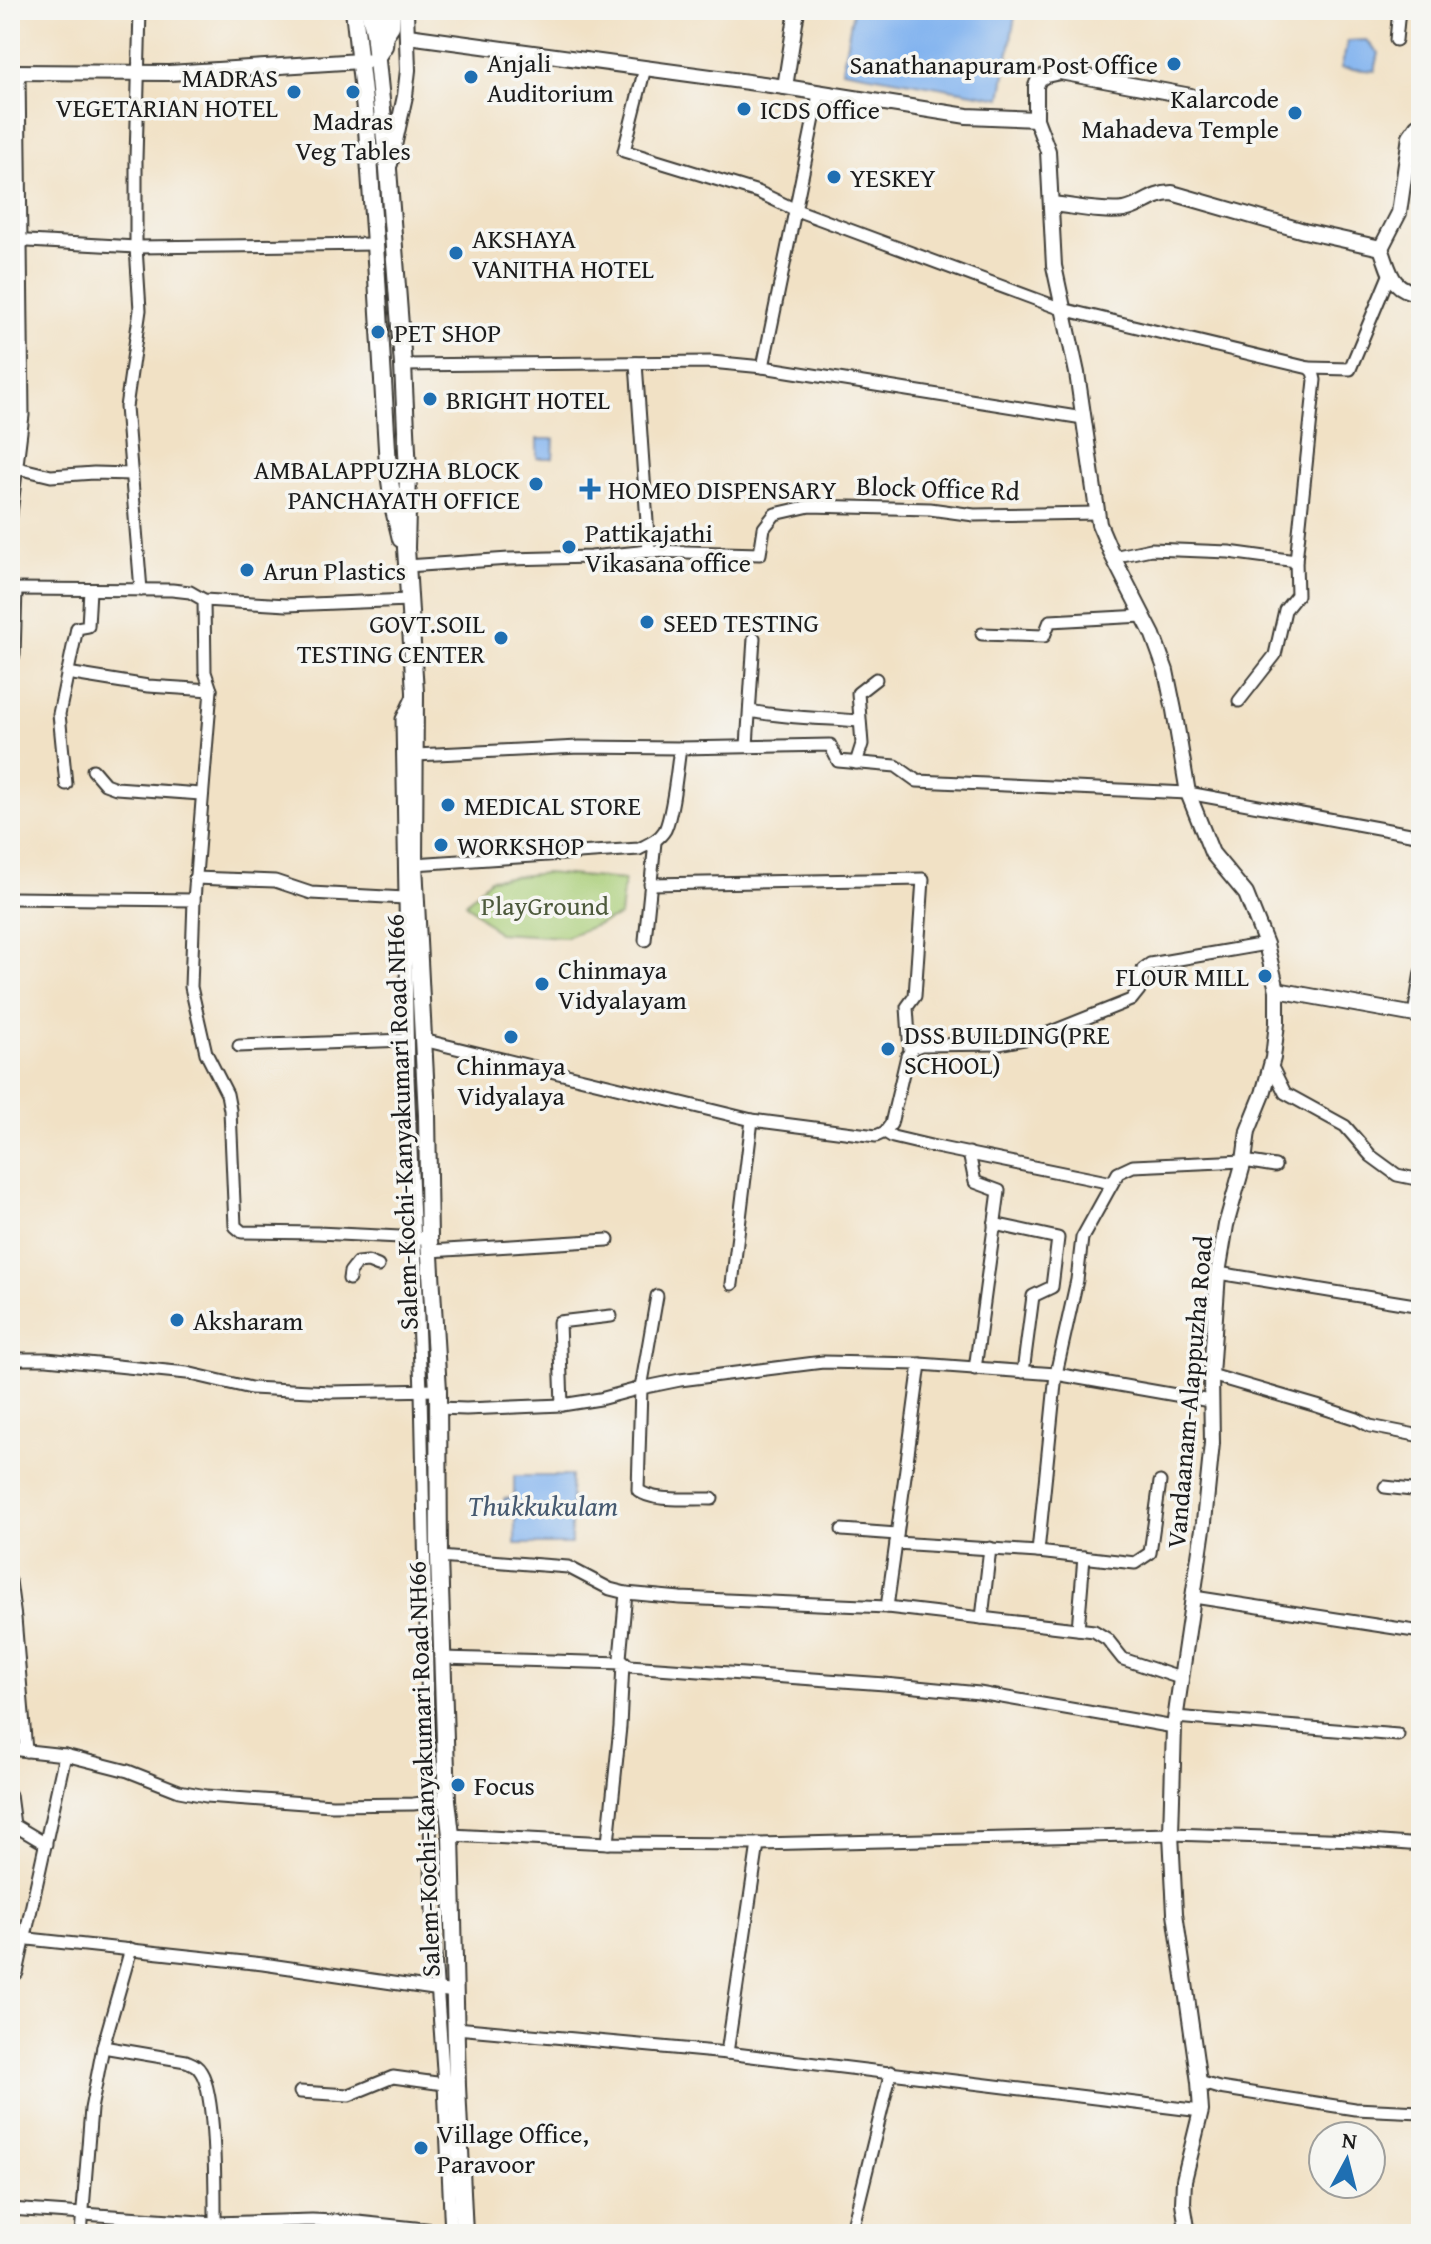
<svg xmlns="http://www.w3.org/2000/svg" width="1431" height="2244" font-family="'Gentium Book Plus',serif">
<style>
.green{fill:#a9cd77;stroke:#62744a;stroke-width:2}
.water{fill:#83b4ef;stroke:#506886;stroke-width:2}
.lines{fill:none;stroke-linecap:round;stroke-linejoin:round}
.minor-casing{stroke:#3c3a35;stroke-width:15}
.major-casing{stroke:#3c3a35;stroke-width:18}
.highway-casing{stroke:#3c3a35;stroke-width:20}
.minor{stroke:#fff;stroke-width:11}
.major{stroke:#fff;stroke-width:14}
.highway{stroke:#fff;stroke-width:16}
.poi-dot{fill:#1f6fb2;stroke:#f6f6f2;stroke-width:3}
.labels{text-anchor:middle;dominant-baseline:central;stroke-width:7;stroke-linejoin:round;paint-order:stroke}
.poi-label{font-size:26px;fill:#1c1c1c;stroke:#f6f6f2;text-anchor:start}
.street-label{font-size:26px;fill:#1c1c1c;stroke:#f6f6f2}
.park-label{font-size:26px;fill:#4d5a3c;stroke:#f6f6f2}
.water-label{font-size:28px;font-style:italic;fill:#455970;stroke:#f6f6f2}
</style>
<rect width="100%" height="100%" fill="#f6f6f2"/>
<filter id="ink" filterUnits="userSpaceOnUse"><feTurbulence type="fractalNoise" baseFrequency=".0125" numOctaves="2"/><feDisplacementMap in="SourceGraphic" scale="16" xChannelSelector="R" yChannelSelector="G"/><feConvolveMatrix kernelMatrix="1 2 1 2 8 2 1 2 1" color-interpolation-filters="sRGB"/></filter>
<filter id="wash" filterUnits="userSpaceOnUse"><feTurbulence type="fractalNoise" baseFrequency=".006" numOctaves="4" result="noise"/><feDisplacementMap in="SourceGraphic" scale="32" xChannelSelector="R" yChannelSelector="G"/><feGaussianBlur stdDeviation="1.8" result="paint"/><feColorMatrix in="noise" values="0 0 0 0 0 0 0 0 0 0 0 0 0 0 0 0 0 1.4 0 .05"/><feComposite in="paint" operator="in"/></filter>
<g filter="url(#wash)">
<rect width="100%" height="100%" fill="#f1e1c5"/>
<polygon class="green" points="546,873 624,880 620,916 565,937 498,933 466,903 490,879"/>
<g class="water">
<polygon points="853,10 1016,10 1001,98 842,70"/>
<polygon points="1366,40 1379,53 1375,71 1341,68 1348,41"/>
<polygon points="537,439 554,439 553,458 537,458"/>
<polygon points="514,1476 571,1476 571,1544 515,1544 515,1516 504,1516 504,1499 514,1498"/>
</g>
</g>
<g filter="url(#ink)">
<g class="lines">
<g class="minor-casing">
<g id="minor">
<polyline points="140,10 136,159 136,247 140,310 126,407 141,590"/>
<polyline points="1396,40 1399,10"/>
<polyline points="645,68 624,151 758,192 796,210 1062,309 1309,368 1313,372 1315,380 1296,561 1297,595 1285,610 1275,655 1239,701"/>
<polyline points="10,240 136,247 375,244"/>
<polyline points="636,363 649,551"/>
<polyline points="403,365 711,362 763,367 1083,418"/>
<polyline points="763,367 819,94"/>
<polyline points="1309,368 1350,369 1390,273"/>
<polyline points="18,468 51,476 94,473 132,474"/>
<polyline points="10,522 23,415 19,72"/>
<polyline points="1113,557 1151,549 1229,552 1296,561"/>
<polyline points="407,566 509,559 591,557 649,551 760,554 764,528 775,514 810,506 930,509 974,515 1097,513"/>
<polyline points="10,589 172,590 190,592 204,600 287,605 409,600"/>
<polyline points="204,600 205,672 211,690 194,900 191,987 206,1053 227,1094 230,1110 235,1226 242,1232 318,1233 421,1238"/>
<polyline points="982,634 1044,636 1050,621 1143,616"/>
<polyline points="10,661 14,655 16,589"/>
<polyline points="67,673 148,686 211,690"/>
<polyline points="412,698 402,719 408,1077 421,1391 432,1911 444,2084 451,2234"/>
<path d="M750 711C786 718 822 718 859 721"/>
<polyline points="747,746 754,638"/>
<polyline points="416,755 579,747 680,748 830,745 838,761 896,766 917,781 1188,793 1421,836"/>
<polyline points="856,763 862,744 858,693 876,679"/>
<polyline points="93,770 105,784 116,788 201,794"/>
<polyline points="66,784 59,714 77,628 88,626 90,590"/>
<path d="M414 864 639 849C649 844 659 840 665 830 673 813 677 769 680 748"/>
<polyline points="195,878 275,881 311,893 405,898"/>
<polyline points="650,884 923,879 915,996 907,1007 910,1052"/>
<polyline points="10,898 194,900"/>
<polyline points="645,940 655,842"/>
<polyline points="1414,1015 1421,972"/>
<polyline points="423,1040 752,1120 876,1136 885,1132 891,1124 907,1056 913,1048 921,1045 999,1044 1041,1036 1131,1000 1139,990 1143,969 1150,964 1266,944"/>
<polyline points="239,1046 407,1040"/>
<polyline points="1271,1065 1285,1093 1345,1126 1371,1156 1397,1175 1421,1180"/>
<polyline points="885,1132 893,1137 931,1146 1112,1183"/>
<polyline points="969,1153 975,1182 999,1191 975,1369"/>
<polyline points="994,1224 1058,1238 1052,1287 1033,1296 1023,1372"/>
<polyline points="430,1251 608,1240"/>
<polyline points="1218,1273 1421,1306"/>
<polyline points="349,1279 350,1272 357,1263 368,1262 378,1266"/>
<polyline points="732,1284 752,1120"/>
<path d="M657 1296 641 1388 638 1490C653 1503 692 1498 712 1499"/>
<polyline points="10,1359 47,1359 187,1373 251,1388 330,1392 438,1390"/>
<polyline points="1211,1375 1317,1406 1357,1419 1370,1426 1421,1436"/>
<polyline points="562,1405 559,1322 611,1316"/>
<polyline points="438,1408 466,1409 562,1405 600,1399 641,1388 680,1380 823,1362 920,1364 1056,1374 1210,1401"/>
<polyline points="1385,1487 1421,1491"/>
<polyline points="842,1530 897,1534"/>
<polyline points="896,1543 920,1364"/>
<polyline points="1038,1552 1135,1563 1150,1553 1160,1482"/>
<polyline points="439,1557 568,1567 610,1589 626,1593 680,1598 887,1607 1094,1631 1107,1639 1123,1659 1180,1678"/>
<polyline points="10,1581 15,1618 26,1751"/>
<polyline points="626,1593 620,1658 629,1666 885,1684 979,1693 1174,1727"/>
<polyline points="1194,1597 1421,1632"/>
<polyline points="887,1607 896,1543 1038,1552 1056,1374 1077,1280 1082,1238 1118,1173 1133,1166 1244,1161 1275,1166"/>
<polyline points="982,1618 990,1548"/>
<polyline points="1078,1629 1084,1557"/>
<polyline points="442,1658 623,1663 620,1727 608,1843"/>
<polyline points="1175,1717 1398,1735"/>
<polyline points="10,1749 65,1755 128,1771 179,1791 206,1796 332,1805 413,1804 447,1800"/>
<polyline points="10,1795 14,1825 46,1844"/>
<polyline points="451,1835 608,1843 758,1844 1171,1834 1357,1840 1421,1845"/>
<polyline points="10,1937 263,1964 454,1992"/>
<polyline points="17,1973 65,1755"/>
<polyline points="456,2028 727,2053 1201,2111"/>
<path d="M103 2047 186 2061C193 2064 197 2065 201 2072 216 2095 215 2191 215 2223"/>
<polyline points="727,2053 758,1844"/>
<polyline points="1199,2082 1219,2088 1355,2109 1421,2112"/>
<polyline points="300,2092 349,2095 393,2077 451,2085"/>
<polyline points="10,2209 215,2223 312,2220 358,2222 472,2234"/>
<polyline points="81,2234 91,2109 103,2047 131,1949"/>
<polyline points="851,2234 891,2072"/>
</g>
</g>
<g class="major-casing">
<g id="major">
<polyline points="386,35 392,26 392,10"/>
<polyline points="408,36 785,87 967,116 1036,119"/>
<polyline points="10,72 169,73 376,60 385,46 386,35 380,27 379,10"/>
<polyline points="785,87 797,10"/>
<polyline points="390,164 405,96 408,70 406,10"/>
<path d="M1052 204C1073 206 1103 213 1124 210 1144 206 1150 194 1172 193L1304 231 1381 248 1399 213 1410 136 1417 126H1421"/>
<path d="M1381 248C1391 274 1390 289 1421 294"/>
<polyline points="1277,990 1421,1016"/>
<polyline points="1188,2234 1183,2203 1184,2180 1201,2111 1199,2082 1175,1913 1171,1834 1174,1727 1204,1522 1212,1443 1211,1375 1218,1273 1226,1225 1244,1161 1248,1131 1263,1094 1273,1058 1277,1023 1277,990 1266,944 1246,894 1212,853 1188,793 1174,710 1166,671 1153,635 1113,557 1099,524 1077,373 1054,266 1048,151 1036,119 1036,86 1039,79 1046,75 1060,72 1191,96"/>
</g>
</g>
<g class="highway-casing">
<g id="highway">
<polyline points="354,10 367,129 375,244 388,466 394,510 401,539"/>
<polyline points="369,10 374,31 388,169 403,365 408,473 406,548 415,692 414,864 427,1115 429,1239 438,1390 439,1557 447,1800 451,1835 457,2086 464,2234"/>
</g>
</g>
<use href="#minor" class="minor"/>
<use href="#major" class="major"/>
<use href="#highway" class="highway"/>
</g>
</g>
<g class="poi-dot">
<circle cx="1174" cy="64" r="8"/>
<circle cx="471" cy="77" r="8"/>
<circle cx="294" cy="92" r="8"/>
<circle cx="353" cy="92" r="8"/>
<circle cx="744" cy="109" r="8"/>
<circle cx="1295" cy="113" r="8"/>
<circle cx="834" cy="177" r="8"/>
<circle cx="456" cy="253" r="8"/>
<circle cx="378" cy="332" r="8"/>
<circle cx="430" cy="399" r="8"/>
<circle cx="536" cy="484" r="8"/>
<path d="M586 477h8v8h8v8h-8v8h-8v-8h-8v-8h8z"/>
<circle cx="569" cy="547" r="8"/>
<circle cx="247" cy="570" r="8"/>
<circle cx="647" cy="622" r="8"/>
<circle cx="501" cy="638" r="8"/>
<circle cx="448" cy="805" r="8"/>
<circle cx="441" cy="845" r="8"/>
<circle cx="1265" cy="976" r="8"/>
<circle cx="542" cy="984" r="8"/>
<circle cx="511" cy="1037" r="8"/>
<circle cx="888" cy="1049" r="8"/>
<circle cx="177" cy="1320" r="8"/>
<circle cx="458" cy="1785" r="8"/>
<circle cx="421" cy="2148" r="8"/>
</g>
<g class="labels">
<g class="poi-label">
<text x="487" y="62">Anjali<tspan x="487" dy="30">Auditorium</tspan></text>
<text x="1158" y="64" text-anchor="end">Sanathanapuram Post Office</text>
<text x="278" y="77" text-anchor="end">MADRAS<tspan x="278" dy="30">VEGETARIAN HOTEL</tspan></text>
<text x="1279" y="98" text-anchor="end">Kalarcode<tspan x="1279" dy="30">Mahadeva Temple</tspan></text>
<text x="760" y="109">ICDS Office</text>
<text x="353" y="120" text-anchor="middle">Madras<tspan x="353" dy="30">Veg Tables</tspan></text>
<text x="850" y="177">YESKEY</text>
<text x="472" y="238">AKSHAYA<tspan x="472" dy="30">VANITHA HOTEL</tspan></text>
<text x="394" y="332">PET SHOP</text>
<text x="446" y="399">BRIGHT HOTEL</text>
<text x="520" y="469" text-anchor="end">AMBALAPPUZHA BLOCK<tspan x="520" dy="30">PANCHAYATH OFFICE</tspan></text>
<text x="608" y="489">HOMEO DISPENSARY</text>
<text x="585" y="532">Pattikajathi<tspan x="585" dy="30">Vikasana office</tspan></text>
<text x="263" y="570">Arun Plastics</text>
<text x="663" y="622">SEED TESTING</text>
<text x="485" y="623" text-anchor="end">GOVT.SOIL<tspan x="485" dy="30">TESTING CENTER</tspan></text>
<text x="464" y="805">MEDICAL STORE</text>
<text x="457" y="845">WORKSHOP</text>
<text x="558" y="969">Chinmaya<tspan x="558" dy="30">Vidyalayam</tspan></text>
<text x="1249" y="976" text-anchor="end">FLOUR MILL</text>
<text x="904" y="1034">DSS BUILDING(PRE<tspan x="904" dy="30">SCHOOL)</tspan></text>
<text x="511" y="1065" text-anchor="middle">Chinmaya<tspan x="511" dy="30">Vidyalaya</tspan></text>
<text x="193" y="1320">Aksharam</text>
<text x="474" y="1785">Focus</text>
<text x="437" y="2133">Village Office,<tspan x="437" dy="30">Paravoor</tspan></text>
</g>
<g class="street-label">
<text transform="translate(938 488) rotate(2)">Block Office Rd</text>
<text transform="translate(401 1122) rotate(-92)">Salem-Kochi-Kanyakumari Road NH66</text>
<text transform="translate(1189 1392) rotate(-85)">Vandaanam-Alappuzha Road</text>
<text transform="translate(423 1769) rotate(-92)">Salem-Kochi-Kanyakumari Road NH66</text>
</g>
<g class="park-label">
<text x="545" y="905">PlayGround</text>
</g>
<g class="water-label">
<text x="543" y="1505">Thukkukulam</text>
</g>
</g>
<rect width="1431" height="2244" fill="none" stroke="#f6f6f2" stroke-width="40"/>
<g transform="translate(1347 2160) rotate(7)"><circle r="38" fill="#f6f6f2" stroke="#9f9f9c" stroke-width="2"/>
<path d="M0-6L14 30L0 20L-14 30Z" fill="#1f6fb2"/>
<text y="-12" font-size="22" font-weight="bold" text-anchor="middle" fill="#1c1c1c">N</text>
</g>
</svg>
